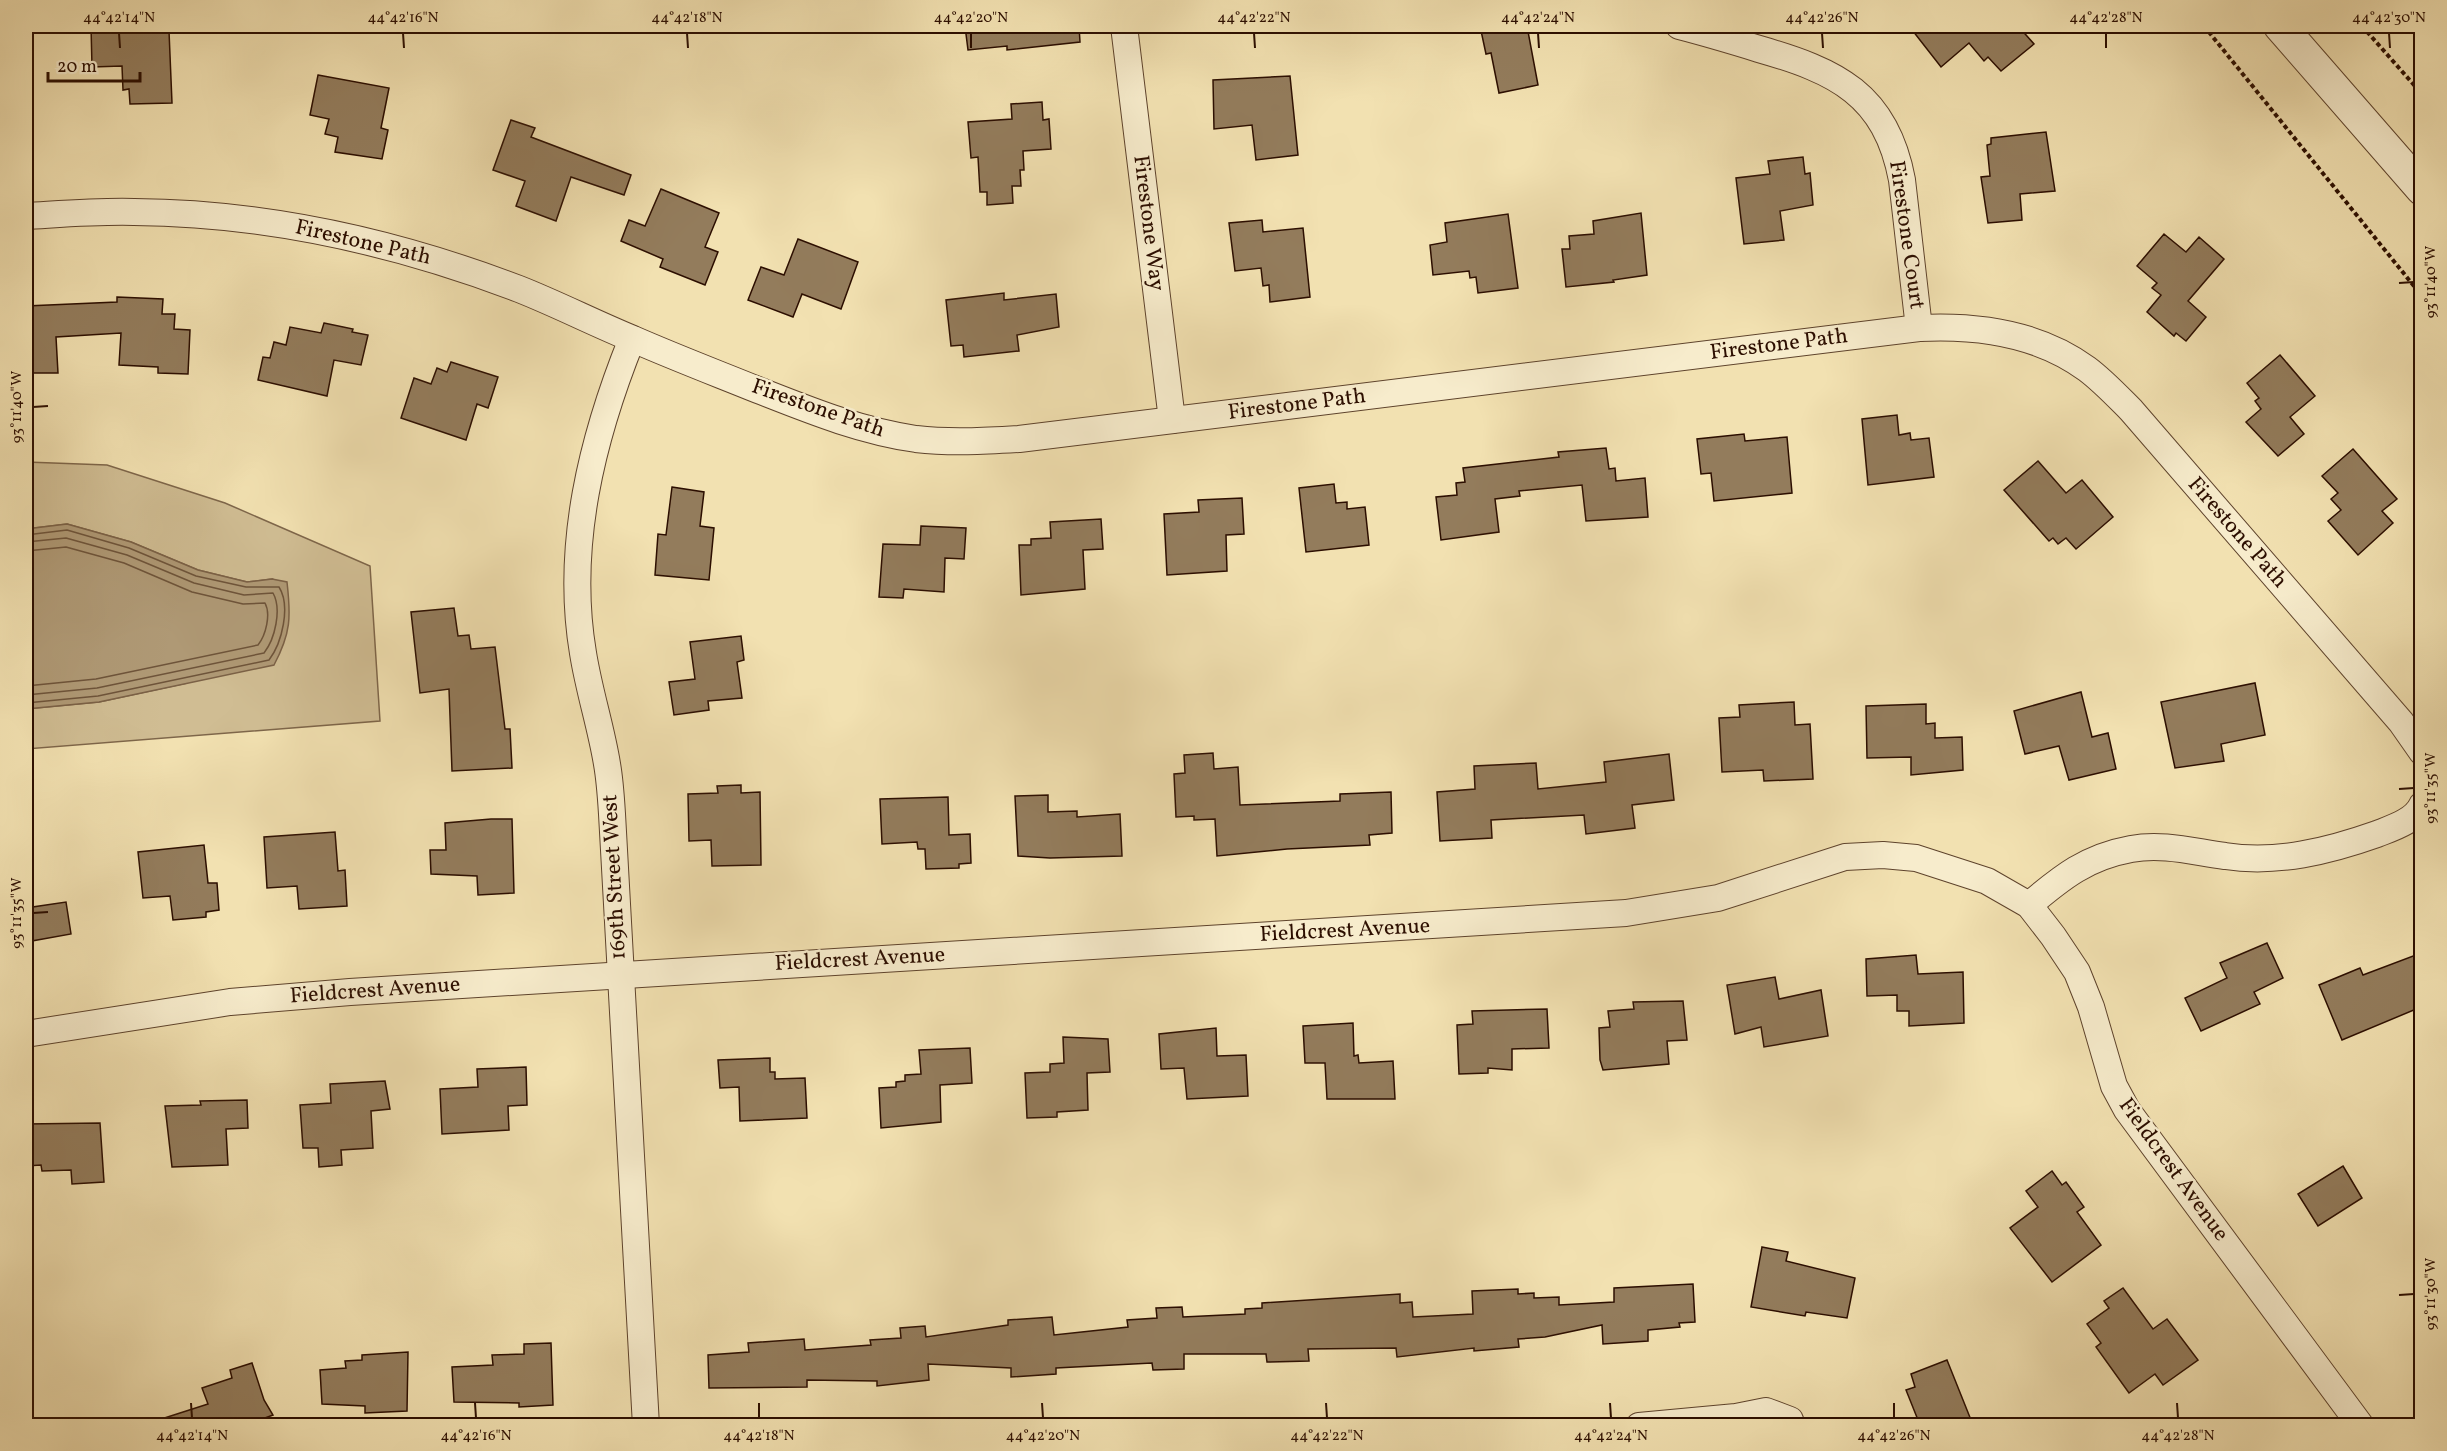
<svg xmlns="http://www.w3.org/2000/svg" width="2447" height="1451" font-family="Vollkorn,serif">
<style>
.grass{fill:#d0bd93;stroke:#7e664a;stroke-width:1.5}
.water{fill:#af9975;stroke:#7b6146;stroke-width:1.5}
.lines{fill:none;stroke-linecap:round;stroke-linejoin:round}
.shore{stroke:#6e543a;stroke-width:1.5}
.building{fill:#937c5c;stroke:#2c0e00;stroke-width:1.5}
.minor-casing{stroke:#5e432c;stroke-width:28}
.tertiary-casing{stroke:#5e432c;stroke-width:34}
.path{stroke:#2c0e00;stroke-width:4;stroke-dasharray:4.5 3;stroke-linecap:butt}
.minor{stroke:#f7eccc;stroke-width:26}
.tertiary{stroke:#f7eccc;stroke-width:32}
.ticks{fill:none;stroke:#2c0e00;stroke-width:2}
.labels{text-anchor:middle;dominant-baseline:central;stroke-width:5;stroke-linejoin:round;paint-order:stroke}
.street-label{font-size:22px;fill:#2c0e00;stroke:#f7eccc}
.neatline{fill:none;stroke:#2c0e00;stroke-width:2}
.ticks-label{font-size:15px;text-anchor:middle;fill:#2c0e00}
</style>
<rect width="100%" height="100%" fill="#f2e1b1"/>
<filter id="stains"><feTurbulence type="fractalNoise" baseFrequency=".00333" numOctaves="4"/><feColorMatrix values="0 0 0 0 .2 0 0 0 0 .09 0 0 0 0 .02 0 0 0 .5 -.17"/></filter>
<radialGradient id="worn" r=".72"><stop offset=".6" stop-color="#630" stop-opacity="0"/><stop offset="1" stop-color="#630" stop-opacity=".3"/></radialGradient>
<polygon class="grass" points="26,462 107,465 225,503 370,566 380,721 26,749 26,709 99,702 187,683 272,579 247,582 198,570 131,542 67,524 26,529"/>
<path class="water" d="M67 524 131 542 198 570 247 582 272 579 287 582C291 617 291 633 274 665L99 702 26 709V529Z"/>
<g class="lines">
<g class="shore">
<path d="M26 535 67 530 129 548 196 576 246 587H279C291 606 282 643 269 660L98 696 26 703"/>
<path d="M26 542 66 538 127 555 194 583 244 595 273 593C282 609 275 639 264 653L97 688 26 695"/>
<path d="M26 551 66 547 124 563 192 592 243 604 265 603C271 614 266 635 258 645L96 679 26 686"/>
</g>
</g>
<g class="building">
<polygon points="91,26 127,26 127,32 169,31 172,103 130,104 129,89 123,90 122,66 92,67"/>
<polygon points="965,26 1079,26 1080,42 1007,50 1007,46 968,50"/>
<polygon points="1480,26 1527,26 1538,85 1499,93 1491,53 1486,54"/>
<polygon points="1909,26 2018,26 2034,44 2001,71 1988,57 1984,61 1969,43 1941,67"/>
<polygon points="318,75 389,88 381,128 388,130 382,159 335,152 338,137 325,134 329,119 310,115"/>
<polygon points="1290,76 1298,155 1256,160 1252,125 1214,129 1213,80"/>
<polygon points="1042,102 1043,120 1049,119 1051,149 1023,151 1024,170 1020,170 1021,186 1012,186 1013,203 987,205 987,192 980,192 978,157 971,158 968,122 1012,119 1011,104"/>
<polygon points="511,120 535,128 531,137 631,175 624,195 571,177 556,221 516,206 525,181 493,170"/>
<polygon points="2046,132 2055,191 2020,194 2022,220 1988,223 1981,177 1990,176 1987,145 1991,144 1991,138"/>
<polygon points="1803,157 1805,174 1810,173 1813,205 1780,211 1784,240 1744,244 1736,178 1770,174 1768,161"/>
<polygon points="661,189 719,213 705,247 718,252 705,285 660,267 663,259 621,241 629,220 645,226"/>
<polygon points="1641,213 1647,275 1613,280 1614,282 1566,287 1562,249 1570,249 1569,236 1594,234 1593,221"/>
<polygon points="1508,214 1518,288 1478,293 1476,277 1470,278 1469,271 1433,275 1430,245 1447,242 1445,223"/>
<polygon points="1262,220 1263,232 1303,228 1310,297 1270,302 1269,285 1263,286 1261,268 1235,271 1229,223"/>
<polygon points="2164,234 2186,252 2199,237 2224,259 2188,301 2206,317 2186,341 2176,333 2174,336 2147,312 2161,295 2152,288 2157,283 2137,266"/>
<polygon points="798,239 858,262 841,309 802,294 793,317 748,300 761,267 784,275"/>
<polygon points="1004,293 1004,300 1056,294 1059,327 1017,335 1019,351 964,357 963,345 951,346 946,300"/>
<polygon points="117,297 163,299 162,314 175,314 174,329 190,330 188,374 158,373 158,367 119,365 121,333 56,337 58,373 26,373 26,306 117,302"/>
<polygon points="324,323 353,329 352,332 368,335 361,365 334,360 327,396 258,380 263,357 270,358 274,342 286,345 290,327 321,333"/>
<polygon points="2280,355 2315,396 2290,417 2304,434 2278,456 2246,422 2261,409 2255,401 2259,398 2247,383"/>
<polygon points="451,362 498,377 488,408 477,404 466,440 401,418 414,378 431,384 437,368 447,372"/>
<polygon points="1897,415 1899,435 1910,433 1911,440 1929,438 1934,477 1868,485 1862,419"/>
<polygon points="1744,434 1745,441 1787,437 1792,493 1714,501 1711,473 1701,474 1697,439"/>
<polygon points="1606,448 1609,469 1615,468 1616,481 1645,478 1648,517 1586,521 1582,485 1519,491 1520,496 1495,499 1499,532 1441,540 1436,497 1457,495 1456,483 1465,482 1463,468 1559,457 1558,452"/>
<polygon points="2353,449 2397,499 2382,511 2393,523 2358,555 2328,521 2341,510 2331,499 2338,493 2322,476"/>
<polygon points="2038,461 2066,493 2082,480 2113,517 2076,549 2066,538 2058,544 2053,538 2049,541 2004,490"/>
<polygon points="1334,484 1336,503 1347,502 1347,509 1365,507 1369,545 1306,552 1299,488"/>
<polygon points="672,487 704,492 700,526 714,528 709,580 655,575 658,534 666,535"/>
<polygon points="1242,498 1244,534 1226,535 1227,571 1167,575 1164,514 1199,512 1198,500"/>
<polygon points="1101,519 1103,549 1083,550 1085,589 1021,595 1019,545 1031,545 1031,539 1051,538 1050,522"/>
<polygon points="921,526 966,528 964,559 945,558 944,592 904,589 903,598 879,597 883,544 920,545"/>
<polygon points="454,608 458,636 469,635 471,649 495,647 505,729 510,729 512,768 452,771 449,689 420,693 411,612"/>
<polygon points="741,636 744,660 737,662 742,698 708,701 709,710 674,715 669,682 695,679 690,642"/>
<polygon points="2255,683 2265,735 2221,744 2224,761 2175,768 2161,702"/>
<polygon points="2081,692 2092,737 2108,733 2116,769 2069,780 2059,746 2025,754 2014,711"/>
<polygon points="1794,702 1795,725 1810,724 1813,779 1764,781 1763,770 1722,772 1719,718 1740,717 1739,705"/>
<polygon points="1926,704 1926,724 1935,723 1935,738 1962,737 1963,770 1911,775 1911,757 1867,758 1866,706"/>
<polygon points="1213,753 1214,769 1238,767 1240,805 1340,801 1340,794 1391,792 1392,833 1369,835 1370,845 1287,849 1217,856 1215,819 1194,820 1194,816 1176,817 1174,774 1185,773 1184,755"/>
<polygon points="1669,754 1674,800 1632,805 1635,828 1586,834 1584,815 1491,820 1492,838 1440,841 1437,792 1475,789 1474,766 1536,763 1538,789 1606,782 1604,762"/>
<polygon points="741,785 741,793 760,792 761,865 712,866 711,840 689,841 688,794 718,793 717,786"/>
<polygon points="1048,795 1048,812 1077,811 1077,817 1120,814 1122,856 1050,858 1018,856 1015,796"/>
<polygon points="948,797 949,835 970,834 971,863 959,864 959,868 926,869 925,849 918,849 917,842 882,844 880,799"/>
<polygon points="491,819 512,819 514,893 478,895 477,876 431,874 430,850 446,850 445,823"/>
<polygon points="335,832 338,871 345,870 347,906 299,909 297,886 267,888 264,837"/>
<polygon points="204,845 208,883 217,883 219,910 206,912 206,917 173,920 170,896 143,898 138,852"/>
<polygon points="66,902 71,934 26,942 26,908"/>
<polygon points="2267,943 2283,978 2254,992 2260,1004 2201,1031 2185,998 2227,978 2220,963"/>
<polygon points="2421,953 2421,1007 2342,1040 2319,985 2360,968 2363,975"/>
<polygon points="1916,955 1918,974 1963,972 1964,1023 1909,1026 1909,1011 1897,1011 1897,995 1867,996 1866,959"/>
<polygon points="1775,977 1779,999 1821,990 1828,1036 1764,1047 1761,1027 1735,1034 1727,985"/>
<polygon points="1683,1001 1687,1040 1667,1041 1669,1064 1603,1070 1600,1060 1599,1028 1610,1027 1608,1011 1634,1009 1633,1002"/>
<polygon points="1547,1009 1549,1048 1512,1049 1512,1070 1488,1068 1488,1073 1459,1074 1457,1025 1473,1024 1472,1011"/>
<polygon points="1353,1023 1354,1056 1358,1055 1359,1063 1393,1061 1395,1099 1327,1099 1325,1063 1305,1063 1303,1026"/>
<polygon points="1216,1028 1217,1056 1246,1055 1248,1096 1187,1099 1184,1068 1161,1069 1159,1034"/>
<polygon points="1063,1037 1108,1039 1110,1072 1087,1073 1088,1110 1057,1112 1057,1117 1027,1118 1025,1073 1050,1072 1050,1064 1064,1063"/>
<polygon points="970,1048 972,1083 940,1085 941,1122 881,1128 879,1088 896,1087 896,1082 905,1081 905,1075 921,1074 919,1050"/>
<polygon points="770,1058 770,1072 775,1072 775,1079 805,1078 807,1118 740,1121 739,1087 720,1088 718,1060"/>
<polygon points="526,1067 527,1105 508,1106 509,1130 442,1134 440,1089 478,1087 477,1069"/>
<polygon points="385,1081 390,1109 371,1111 373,1148 341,1150 342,1165 319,1167 318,1148 303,1148 300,1105 331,1103 330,1084"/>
<polygon points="247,1100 248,1128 226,1129 228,1165 172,1167 165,1106 201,1105 200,1101"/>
<polygon points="100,1123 104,1182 72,1184 71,1170 42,1171 41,1165 26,1166 26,1124"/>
<polygon points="2343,1166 2362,1198 2318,1226 2298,1194"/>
<polygon points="2052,1171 2062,1185 2066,1182 2084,1207 2077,1212 2101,1245 2052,1282 2010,1228 2038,1207 2026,1191"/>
<polygon points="1762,1247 1788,1252 1786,1261 1855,1278 1847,1318 1806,1312 1805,1316 1751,1307"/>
<polygon points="1693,1284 1695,1322 1679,1323 1680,1327 1648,1330 1648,1341 1603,1344 1602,1325 1545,1337 1518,1339 1519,1347 1474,1351 1474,1348 1397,1357 1396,1348 1308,1349 1309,1361 1267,1362 1266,1354 1184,1354 1184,1369 1153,1370 1152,1363 1056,1368 1056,1374 1011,1377 1011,1368 928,1364 929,1380 877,1386 877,1381 807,1380 807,1387 709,1388 708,1355 749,1352 748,1343 804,1339 805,1350 871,1345 870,1340 901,1338 900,1328 925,1326 926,1337 1008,1325 1008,1320 1052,1317 1054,1335 1128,1327 1127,1320 1157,1318 1156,1308 1182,1307 1183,1317 1245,1314 1245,1309 1262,1308 1262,1303 1400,1294 1400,1303 1412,1302 1413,1317 1473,1314 1472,1291 1518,1289 1518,1294 1534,1293 1534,1298 1559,1297 1559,1305 1614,1302 1614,1288"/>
<polygon points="2123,1288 2153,1329 2167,1319 2198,1360 2163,1385 2155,1374 2129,1393 2096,1347 2101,1343 2087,1324 2109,1308 2104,1301"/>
<polygon points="551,1343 553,1405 519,1407 519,1403 454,1402 452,1367 493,1365 492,1355 524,1354 524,1344"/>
<polygon points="408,1352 407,1411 365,1413 365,1406 322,1404 320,1370 346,1368 345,1361 362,1360 362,1355"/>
<polygon points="1947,1360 1973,1425 1920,1425 1906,1390 1915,1387 1911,1374"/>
<polygon points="252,1363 264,1400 273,1415 246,1425 156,1425 155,1421 208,1404 202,1388 232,1378 230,1370"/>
</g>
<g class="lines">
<g class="minor-casing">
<g id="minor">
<polyline points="1124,26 1172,420"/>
<path d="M1679 26C1706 33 1733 41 1759 49 1836 71 1886 94 1902 180L1919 328"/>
<path d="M26 216C62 214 98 211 134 212 267 213 396 242 519 289 557 304 594 323 633 339 674 357 716 373 758 390 809 410 860 431 916 439 950 443 985 441 1019 439L1919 328C1977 325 2038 333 2087 369 2103 381 2117 396 2131 410L2401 722 2422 752"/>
<path d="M632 339C592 438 565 546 583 653 589 691 601 727 607 764 610 781 611 798 612 814L646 1426"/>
<path d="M2029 905C2062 877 2087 857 2131 849 2163 843 2194 852 2225 856 2277 864 2329 851 2377 834 2392 828 2415 821 2422 805"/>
<polyline points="26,1034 230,1002 350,992 1626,913 1718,898 1845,857 1883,855 1916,858 1987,881 2029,905 2053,936 2077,972 2091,1007 2114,1086 2127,1110 2361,1426"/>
<polyline points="1639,1426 1736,1417 1766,1411 1790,1420 1792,1426"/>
</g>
</g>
<g class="tertiary-casing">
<polyline id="tertiary" points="2280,26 2422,189"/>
</g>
<g class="path">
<polyline points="2204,26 2422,296"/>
<polyline points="2362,26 2422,94"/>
</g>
<use href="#minor" class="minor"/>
<use href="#tertiary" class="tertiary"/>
</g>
<path class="ticks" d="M119 33 120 48M403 33 404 48M687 33 688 48M971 33V48M1254 33 1255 48M1538 33 1539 48M1822 33 1823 48M2106 33V48M2389 33 2390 48M2399 283 2414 282M33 407 48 406M2399 789 2414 788M33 913 48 912M2399 1295 2414 1294M191 1403 192 1418M475 1403 476 1418M759 1403V1418M1042 1403 1043 1418M1326 1403 1327 1418M1610 1403 1611 1418M1894 1403V1418M2177 1403 2178 1418"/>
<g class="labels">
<g class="street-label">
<text transform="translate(1148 223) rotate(83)">Firestone Way</text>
<text transform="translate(1906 235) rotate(82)">Firestone Court</text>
<text transform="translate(363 243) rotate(13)">Firestone Path</text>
<text transform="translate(1779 345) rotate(-7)">Firestone Path</text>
<text transform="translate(1297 405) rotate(-7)">Firestone Path</text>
<text transform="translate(818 409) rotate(19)">Firestone Path</text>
<text transform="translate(2237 533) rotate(49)">Firestone Path</text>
<text transform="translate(615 877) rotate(-93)">169th Street West</text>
<text transform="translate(1345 931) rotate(-3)">Fieldcrest Avenue</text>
<text transform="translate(860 960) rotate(-3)">Fieldcrest Avenue</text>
<text transform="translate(375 991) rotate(-4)">Fieldcrest Avenue</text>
<text transform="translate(2173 1170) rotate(54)">Fieldcrest Avenue</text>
</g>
</g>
<rect width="2447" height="1451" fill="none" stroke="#f2e1b1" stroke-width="66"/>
<path d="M48 72v9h92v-9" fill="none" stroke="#2c0e00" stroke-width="3"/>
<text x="57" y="72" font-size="18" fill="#2c0e00" stroke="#f7eccc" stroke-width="4.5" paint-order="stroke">20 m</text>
<rect x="33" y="33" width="2381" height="1385" class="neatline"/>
<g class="ticks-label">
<text x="119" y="22">44°42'14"N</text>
<text x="403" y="22">44°42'16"N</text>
<text x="687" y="22">44°42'18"N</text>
<text x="971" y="22">44°42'20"N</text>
<text x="1254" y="22">44°42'22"N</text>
<text x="1538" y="22">44°42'24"N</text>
<text x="1822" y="22">44°42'26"N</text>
<text x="2106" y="22">44°42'28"N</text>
<text x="2389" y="22">44°42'30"N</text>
<text transform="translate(2430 282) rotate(-90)" y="5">93°11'40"W</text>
<text transform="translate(16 407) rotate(-90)" y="5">93°11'40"W</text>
<text transform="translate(2430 788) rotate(-90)" y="5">93°11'35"W</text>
<text transform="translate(16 913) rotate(-90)" y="5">93°11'35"W</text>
<text transform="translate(2430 1294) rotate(-90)" y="5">93°11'30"W</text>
<text x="192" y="1440">44°42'14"N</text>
<text x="476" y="1440">44°42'16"N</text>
<text x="759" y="1440">44°42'18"N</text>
<text x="1043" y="1440">44°42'20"N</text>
<text x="1327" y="1440">44°42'22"N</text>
<text x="1611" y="1440">44°42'24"N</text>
<text x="1894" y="1440">44°42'26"N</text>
<text x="2178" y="1440">44°42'28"N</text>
</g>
<rect width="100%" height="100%" filter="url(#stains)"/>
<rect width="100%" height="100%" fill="url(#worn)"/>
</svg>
